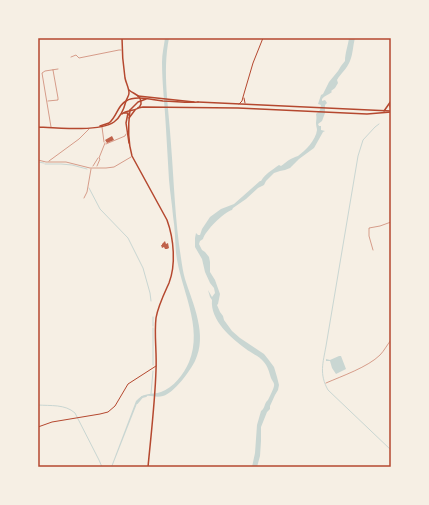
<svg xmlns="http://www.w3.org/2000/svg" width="429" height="505" font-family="'DM Sans',sans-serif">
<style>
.water{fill:#c9d6d2}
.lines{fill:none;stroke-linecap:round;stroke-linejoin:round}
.stream{stroke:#c9d6d2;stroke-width:1}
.canal{stroke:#c9d6d2;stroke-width:2}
.building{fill:#bf614a}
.minor{stroke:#b5482f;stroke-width:0.5}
.tertiary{stroke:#b5482f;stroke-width:1}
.secondary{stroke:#b5482f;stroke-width:1.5}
.primary{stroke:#b5482f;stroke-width:1.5}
.neatline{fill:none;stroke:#b5482f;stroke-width:1.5}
</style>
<rect width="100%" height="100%" fill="#f6efe4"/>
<g class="water">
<path d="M165 38H169C162 72 169 109 171 144 174 182 175 220 181 258 182 265 183 272 185 279 193 304 208 335 195 361 190 371 174 393 163 396 152 399 149 391 138 401L112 467H111L136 401C144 392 151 395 161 392 173 388 184 374 189 362 204 327 180 288 176 253 175 241 175 228 173 216 172 204 170 192 169 180 168 163 167 146 166 129 165 107 162 84 162 62 162 54 164 46 165 38Z"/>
<path d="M349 38H355C353 45 353 54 350 61 347 69 340 74 337 80L338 83 335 88 331 91 332 92C328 95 324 96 322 99V101L325 100 327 103 325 105V113L322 121 318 124 319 126H321V130L325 131 323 132 314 148 299 159 290 168 285 170 280 171 274 173 266 181 264 185 258 188 246 199 233 208 232 210C224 212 205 231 203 239L200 241 199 244 202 250 205 252 209 257 210 262V272L215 280 220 294 218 304 217 305 220 312 223 316 224 320 232 331 240 338 264 354 268 359 274 367 277 377 279 385 278 390 275 395 270 406V409L267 412 261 427V441L260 456 257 467H252L255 453 257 425 261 411C265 409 264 403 268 400 269 398 274 388 274 386 275 383 272 381 271 378 269 372 268 366 263 361 259 356 251 353 246 349 231 338 210 320 212 300L210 297 208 290 212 297 215 293 214 288 210 283 205 272 202 259 195 247V238L196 233 198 235H200L202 229 210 217 221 209 234 204 260 181H261C265 174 272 170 279 165L281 166C284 164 286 162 289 160 292 158 295 157 298 156 305 151 316 140 317 130 317 128 316 126 316 123 316 120 317 118 316 114L320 110 321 105 318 104 321 95 323 94 329 82 338 71 341 66 345 61C345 53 348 46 349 38Z"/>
<polygon points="339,356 341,356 346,369 336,374 332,368 330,361 326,361 326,359 330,360"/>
</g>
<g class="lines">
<g class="stream">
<path d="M379 124 375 127 363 140 358 156 326 346C323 363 319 374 328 390L391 450"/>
<polyline points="38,162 44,163"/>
<polyline points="45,164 61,164 72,165 87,169"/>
<polyline points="89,188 100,209 128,238 143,268 150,293 151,301"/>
<polyline points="153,326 153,317"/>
<polyline points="153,328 153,365"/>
<polyline points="151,394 153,371"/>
<path d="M38 405C51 406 65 404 75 413L99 460 102 467"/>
</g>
<polyline class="canal" points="137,403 142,397 146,396"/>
</g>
<g class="building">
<polygon points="112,136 114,140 107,143 105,140"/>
<polygon points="165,241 166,244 168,243 169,248 167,249 165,249 164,247 162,248 161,245 162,245 162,244"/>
</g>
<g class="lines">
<g class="minor">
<polyline points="71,57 76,55 79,58 119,50 121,50"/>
<polyline points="48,101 58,100 58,98 53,70"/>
<polyline points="51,127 42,73 45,71 58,69"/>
<polyline points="102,127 104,142"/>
<polyline points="106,144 125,136 126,134"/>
<polyline points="38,160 46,162 66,162 90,168 106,168 114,167 131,157"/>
<polyline points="49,161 79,139 89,129"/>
<polyline points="93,166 98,158"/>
<polyline points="97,166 100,159 99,158 105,143"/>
<polyline points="84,198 87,192 91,169"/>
<polyline points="373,250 369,236 369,228 380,226 391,222"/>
<path d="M326 383C342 376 368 367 380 355 384 351 387 345 391 340"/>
</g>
<g class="tertiary">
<polyline points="244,98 245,103"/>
<polyline points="239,104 242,101 243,97 253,63 263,38"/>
<polyline points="38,427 52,422 100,414 108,412 115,406 128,384 156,366"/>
</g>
<g class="secondary">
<polyline points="138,96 194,102"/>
<polyline points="391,101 390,106 391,109"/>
<polyline points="198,102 391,111"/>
<polyline points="138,108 143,107 238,108 367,114 391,112"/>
<path d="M130 110C128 125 128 142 132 156L167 220C174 239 176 265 169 283 164 294 158 306 156 318 154 335 157 352 156 370 155 402 151 435 148 467"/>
<polyline points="130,110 138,102 146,99"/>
<polyline points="384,111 391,101"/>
<polyline points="128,113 126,123 129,143"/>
<polyline points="129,118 135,110"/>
</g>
<g class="primary">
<polyline points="124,113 127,113 129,115"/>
<path d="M122 114C128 109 139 112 141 104 141 101 141 99 139 97 137 94 132 93 129 90"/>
<path d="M100 126C103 125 106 124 109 123 117 117 117 106 126 101 136 95 152 100 163 101 175 101 186 103 198 102"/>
<path d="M38 127C55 128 100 132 114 122 121 117 124 109 126 101 127 98 129 96 129 93 129 88 126 83 125 78 123 65 122 51 122 38"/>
</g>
</g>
<rect width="429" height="505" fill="none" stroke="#f6efe4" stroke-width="78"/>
<rect x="39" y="39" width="351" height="427" class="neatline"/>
</svg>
